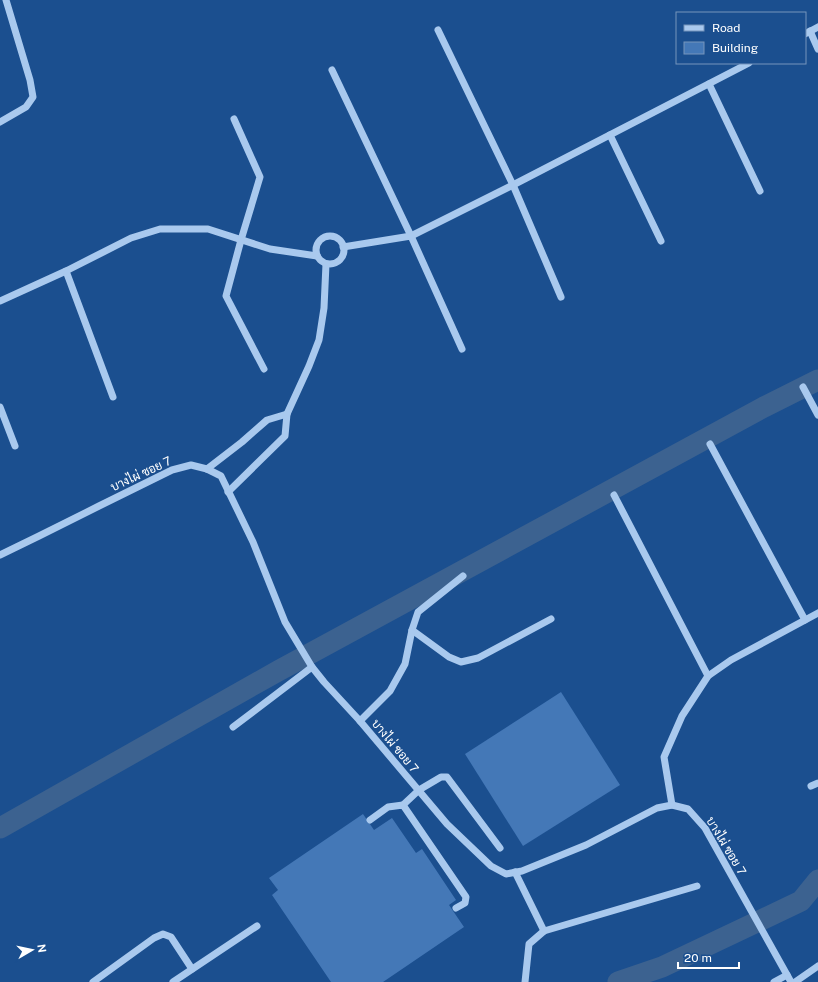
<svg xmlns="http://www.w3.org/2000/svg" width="818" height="982" font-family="'Public Sans',Sarabun,sans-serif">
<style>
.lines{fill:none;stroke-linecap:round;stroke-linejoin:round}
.canal{stroke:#3c6290;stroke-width:21}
.building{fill:#4478b7}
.minor{stroke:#a9c9ee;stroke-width:7}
.labels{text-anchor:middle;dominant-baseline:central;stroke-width:3;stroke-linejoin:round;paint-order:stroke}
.street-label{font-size:12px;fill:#fff;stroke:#1b4f8f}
</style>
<rect width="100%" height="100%" fill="#1b4f8f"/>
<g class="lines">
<g class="canal">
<polyline points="0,828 278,671 764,407 818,380"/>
<polyline points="618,982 662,967 801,901 818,880"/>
</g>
</g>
<g class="building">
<polygon points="561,692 620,785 523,846 465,754"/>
<polygon points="363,814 374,830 392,818 416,853 422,849 456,900 449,905 464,927 383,982 331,982 272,895 278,890 269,878"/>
</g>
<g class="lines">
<g class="minor">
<polyline points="438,30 513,185 561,297"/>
<polyline points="810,31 818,49"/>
<polyline points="805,34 818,27"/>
<polyline points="332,70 411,236 462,349"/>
<polyline points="709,84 760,191"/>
<polyline points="234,119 260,177 241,240 226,296 264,369"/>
<polyline points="0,122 26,107 33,97 30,80 6,0"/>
<polyline points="610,135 661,241"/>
<circle cx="330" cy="250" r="14"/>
<polyline points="343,247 411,236 513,185 749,63"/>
<polyline points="66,271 113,397"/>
<polyline points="0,301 66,271 131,238 160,229 208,229 270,249 317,256"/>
<polyline points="803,387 818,415"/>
<polyline points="0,407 15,446"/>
<polyline points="710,444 805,620"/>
<polyline points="207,469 242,442 267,420 287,414"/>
<polyline points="228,492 285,436 287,414 309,366 319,340 324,308 326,264"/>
<polyline points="614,495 708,676"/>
<polyline points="0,555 39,536 99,506 172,470 191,465 207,469 221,476 253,542 285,622 312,667 324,682 360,721 447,824 491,866 506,874 522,871 586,845 657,808 672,805 688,809 705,828 791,982"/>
<polyline points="412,630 449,657 461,662 478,658 551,619"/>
<polyline points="360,721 390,691 405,664 412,630 418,612 463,576"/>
<polyline points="233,727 312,667"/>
<polyline points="811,786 818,783"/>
<polyline points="403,805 419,790 441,777 447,777 500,848"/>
<polyline points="672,805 664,757 682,716 708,676 731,660 818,613"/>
<polyline points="370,820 388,807 403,805 466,897 465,903 456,908"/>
<polyline points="515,872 544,931"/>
<polyline points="93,982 154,938 163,934 171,937 192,969"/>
<polyline points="173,982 257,926"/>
<polyline points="525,982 529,944 544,931 697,886"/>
<polyline points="774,982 787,975"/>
<polyline points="795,982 818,966"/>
</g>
</g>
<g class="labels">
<g class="street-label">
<text transform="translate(141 474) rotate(-25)">บางไผ่ ซอย 7</text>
<text transform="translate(395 746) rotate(50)">บางไผ่ ซอย 7</text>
<text transform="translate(726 846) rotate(59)">บางไผ่ ซอย 7</text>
</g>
</g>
<rect x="676" y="12" width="130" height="52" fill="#1b4f8f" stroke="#7695bc"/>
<rect x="684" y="25" width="20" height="6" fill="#a9c9ee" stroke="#7695bc"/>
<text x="712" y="32" font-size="12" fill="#ffffff">Road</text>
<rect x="684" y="42" width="20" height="12" fill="#4478b7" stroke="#7695bc"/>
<text x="712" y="52" font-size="12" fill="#ffffff">Building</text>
<g transform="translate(32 950) rotate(81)" stroke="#1b4f8f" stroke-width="3" paint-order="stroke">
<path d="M0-3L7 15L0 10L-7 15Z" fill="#ffffff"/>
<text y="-6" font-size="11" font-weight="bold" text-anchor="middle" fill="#ffffff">N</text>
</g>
<path d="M678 962v6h61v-6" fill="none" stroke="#ffffff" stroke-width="2"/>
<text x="684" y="962" font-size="12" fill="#ffffff" stroke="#1b4f8f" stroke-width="3" paint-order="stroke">20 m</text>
</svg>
